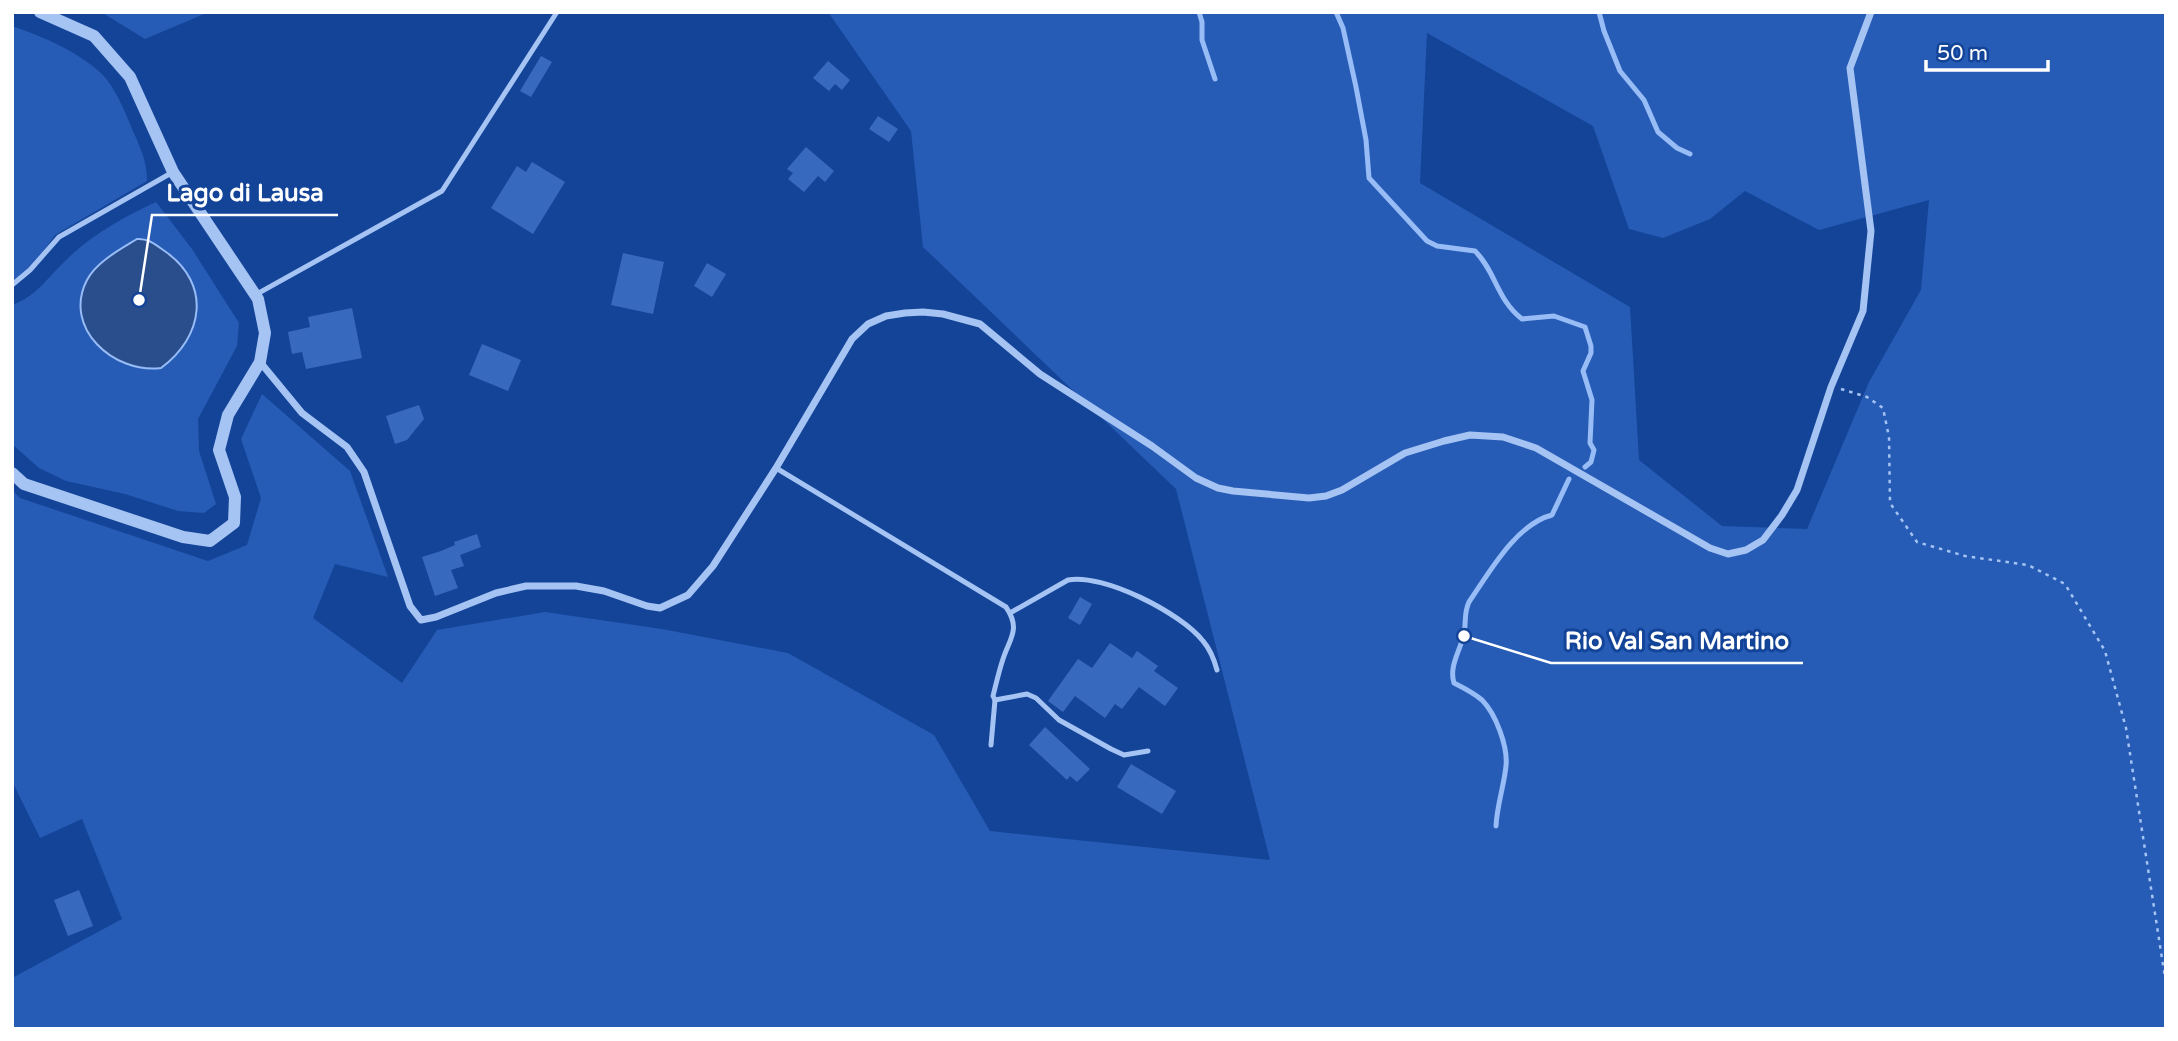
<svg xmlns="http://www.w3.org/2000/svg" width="2178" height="1041" font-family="'Varela Round',sans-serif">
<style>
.green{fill:#265cb6;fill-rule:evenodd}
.water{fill:#2a4d8c;stroke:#97bcf6;stroke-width:2}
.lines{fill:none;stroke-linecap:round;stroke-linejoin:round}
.stream{stroke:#97bcf6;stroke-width:5}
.building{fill:#376abe}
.path{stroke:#a5c3f3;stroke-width:2.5;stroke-dasharray:3.5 5;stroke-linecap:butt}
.service{stroke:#a5c3f3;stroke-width:5}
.minor{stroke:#a5c3f3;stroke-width:7}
.tertiary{stroke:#a5c3f3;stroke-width:12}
.leader{fill:none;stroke:#fff;stroke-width:2.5}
.callout-dot{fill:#fff;stroke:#134498;stroke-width:2.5}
.callout-label{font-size:24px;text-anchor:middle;font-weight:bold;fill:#fff;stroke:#134498;stroke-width:6;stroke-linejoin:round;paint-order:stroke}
</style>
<rect width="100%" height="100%" fill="#134498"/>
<g class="green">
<polygon points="101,12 209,12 145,39"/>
<path d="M828 12H2166V1029H12V978L122 919 82 819 40 838 12 781V490L20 498 208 561 247 545 261 498 241 439 262 394 350 471 388 577 335 564 313 618 402 683 437 630 545 612 662 629 788 653 934 735 990 831 1270 860 1176 489 923 247 911 131ZM1427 33 1593 126 1629 229 1663 238 1710 219 1745 191 1819 230 1929 200 1921 290 1869 382 1807 529 1722 526 1639 460 1630 307 1420 183Z"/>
<path d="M12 26C42 36 79 52 102 74 116 89 125 112 133 131 141 149 147 162 147 181L55 235 30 270 12 281Z"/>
<path d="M156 202 192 249 239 323 237 346 198 419 199 451 216 504 204 513 178 511 125 494 66 481 39 468 12 444V305C36 296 44 282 61 265 88 237 121 218 156 202Z"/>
</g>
<path class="water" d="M137 239C149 238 157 246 166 252 212 285 203 337 161 368 114 374 62 328 87 280 96 262 121 249 137 239Z"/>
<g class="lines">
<g class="stream">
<polyline points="1199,12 1202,22 1202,40 1215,79"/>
<path d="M1336 12 1343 28 1356 87 1366 140 1369 178 1427 241 1437 246 1475 251C1496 272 1497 300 1522 319L1554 316 1585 327 1591 346V353L1583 371 1592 400 1590 443 1594 450 1591 462 1585 467"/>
<polyline points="1599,12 1604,31 1620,71 1644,100 1658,132 1677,148 1690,154"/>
<path d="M1496 826C1497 805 1504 786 1506 766 1508 747 1496 714 1482 700 1474 693 1464 688 1454 683 1449 667 1459 653 1463 637 1467 626 1463 614 1469 602 1489 573 1516 524 1552 515L1569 479"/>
</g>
</g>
<g class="building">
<polygon points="541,56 552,62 531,97 520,91"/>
<polygon points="828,61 850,80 842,90 835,84 829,91 813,78"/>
<polygon points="878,116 898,129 889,142 869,129"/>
<polygon points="806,147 834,171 825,182 818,176 804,192 788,179 793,173 787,169"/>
<polygon points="532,162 565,182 533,234 491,208 517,166 526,172"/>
<polygon points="623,253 664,262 653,314 611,305"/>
<polygon points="707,263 726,274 712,297 694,286"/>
<polygon points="352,308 362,358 306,369 302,352 292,354 288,332 310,327 308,317"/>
<polygon points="482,344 521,360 508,391 469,375"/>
<polygon points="419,405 424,419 407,440 395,444 386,416"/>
<polygon points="477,534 481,547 460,555 464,566 451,570 458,588 435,596 422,557 441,551 455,545 454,542"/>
<polygon points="1080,597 1092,604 1080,625 1068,618"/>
<polygon points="1110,643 1132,658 1137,651 1158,666 1154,671 1178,688 1165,706 1139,687 1122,709 1115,704 1105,718 1075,696 1063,712 1048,701 1078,659 1092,668"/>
<polygon points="1045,727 1090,769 1077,782 1070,776 1067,780 1029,745"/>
<polygon points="1131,764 1176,791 1162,814 1117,787"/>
<polygon points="79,890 93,926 68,936 54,900"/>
</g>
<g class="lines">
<polyline class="path" points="1841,389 1867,397 1883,408 1889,437 1890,503 1917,542 1965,556 2028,565 2065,584 2105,651 2126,728 2166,984"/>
<g class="service">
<polyline points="12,285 30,270 59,237 173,172"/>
<polyline points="255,295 442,191 557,12"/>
<path d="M776 468 1006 607C1021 629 1010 638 1003 659 999 671 996 684 993 696L995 700 1027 694 1036 698 1059 720 1111 749 1124 755 1148 751"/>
<path d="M1010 613 1068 580C1103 573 1181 613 1203 641 1210 649 1214 659 1217 670"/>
<polyline points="991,745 995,700"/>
</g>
<polyline class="minor" points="260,362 302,413 347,447 364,472 410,606 421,620 436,617 496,593 526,586 576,586 604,591 647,606 660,608 688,595 713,566 776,468 852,339 868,324 886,316 905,313 923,312 943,314 980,324 1040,374 1152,446 1196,478 1218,488 1233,491 1309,498 1326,496 1342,490 1405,453 1444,441 1470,435 1503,437 1536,448 1710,548 1728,554 1746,550 1763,540 1782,515 1797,490 1831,387 1863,311 1871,231 1850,68 1871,12"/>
<polyline class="tertiary" points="12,473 24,484 183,537 210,541 234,523 235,497 219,450 228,415 260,362 265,333 258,299 173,172 130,77 94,36 40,12"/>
</g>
<path class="leader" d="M139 300L152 215H338M1464 636L1551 663H1803"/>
<g class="callout-dot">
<circle cx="139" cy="300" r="7"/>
<circle cx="1464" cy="636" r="7"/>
</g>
<g class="callout-label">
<text x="245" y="201">Lago di Lausa</text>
<text x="1677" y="649">Rio Val San Martino</text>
</g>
<rect width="2178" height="1041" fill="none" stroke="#ffffff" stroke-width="28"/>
<path d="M1926 60v10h122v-10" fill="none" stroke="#ffffff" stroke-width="3.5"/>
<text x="1937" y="60" font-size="21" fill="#ffffff" stroke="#134498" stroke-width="5" paint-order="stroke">50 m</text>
</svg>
